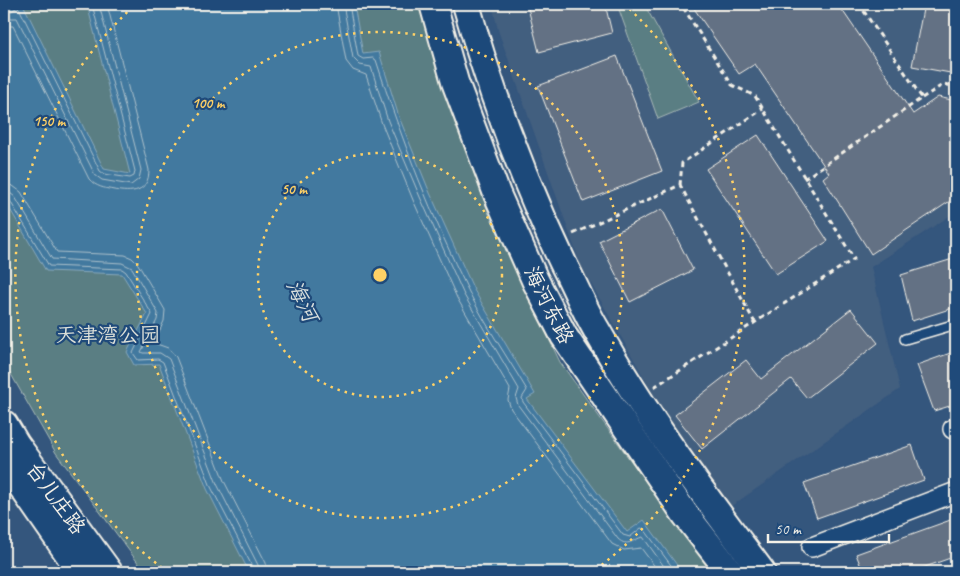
<svg xmlns="http://www.w3.org/2000/svg" width="960" height="576" font-family="Caveat,'LXGW WenKai TC',sans-serif">
<style>
.built{fill:#425e7f}
.green{fill:#5a7e83;stroke:#a7b8b6}
.water{fill:#42799f;stroke:#89a9bc}
.lines{fill:none;stroke-linecap:round;stroke-linejoin:round}
.shore{stroke:#adc1cb;stroke-width:1}
.building{fill:#647184;stroke:#f4f1e8}
.lane-casing{stroke:#f4f1e8;stroke-width:12}
.street-casing{stroke:#f4f1e8;stroke-width:22}
.secondary-casing{stroke:#f4f1e8;stroke-width:30}
.path{stroke:#f4f1e8;stroke-width:3;stroke-dasharray:5 4;stroke-linecap:butt}
.lane{stroke:#1f4a7a;stroke-width:9}
.street{stroke:#1f4a7a;stroke-width:19}
.secondary{stroke:#1f4a7a;stroke-width:26}
.ring{fill:none;stroke:#ffd166;stroke-width:2.5;stroke-dasharray:2.5 5}
.labels{text-anchor:middle;dominant-baseline:central;stroke-width:4.5;stroke-linejoin:round;paint-order:stroke}
.street-label{font-size:21px;fill:#f4f1e8;stroke:#1f4a7a}
.park-label{font-size:21px;fill:#dde0d9;stroke:#1f4a7a}
.water-label{font-size:22px;font-style:italic;fill:#d9dfdd;stroke:#1f4a7a}
.centre{fill:#ffd166;stroke:#1f4a7a;stroke-width:2.5}
.ring-label{font-size:15px;text-anchor:middle;font-weight:bold;fill:#ffd166;stroke:#1f4a7a;stroke-width:4.5;stroke-linejoin:round;paint-order:stroke}
</style>
<rect width="100%" height="100%" fill="#34567d"/>
<filter id="ink" filterUnits="userSpaceOnUse"><feTurbulence type="fractalNoise" baseFrequency=".02" numOctaves="2"/><feDisplacementMap in="SourceGraphic" scale="10" xChannelSelector="R" yChannelSelector="G"/><feConvolveMatrix kernelMatrix="1 2 1 2 8 2 1 2 1" color-interpolation-filters="sRGB"/></filter>
<g filter="url(#ink)">
<polygon class="built" points="492,4 956,4 956,212 871,267 900,389 730,507 659,404 581,266 498,30"/>
<g class="green">
<polygon points="4,4 421,4 441,83 489,214 560,362 671,517 713,572 145,572 56,453 4,362"/>
<polygon points="617,4 644,4 699,102 658,119"/>
</g>
<polygon class="water" points="23,4 104,169 130,174 87,4 358,4 354,5 363,54 379,52 399,117 430,193 474,290 535,394 527,399 627,532 644,520 682,572 249,572 207,489 159,364 134,365 127,352 147,314 122,274 46,271 4,199 4,7"/>
<g class="lines">
<g class="shore">
<polyline points="336,4 346,61 353,70 366,75 382,124 413,200 457,298 510,389 508,400 511,409 612,544 624,550 641,548 659,572"/>
<path d="M343 4 353 58 360 65 371 67 388 121 420 197 464 295 519 389 516 398 518 405 618 539C628 548 633 539 643 537L668 572"/>
<path d="M349 4 358 56 363 59 373 58 376 60C401 139 432 217 469 292 486 326 508 358 527 390L522 398 523 402 623 535 630 537 641 528 644 529 676 572"/>
<polyline points="4,12 12,11 17,7 19,8 100,171 104,174 130,178 134,176 135,171 92,4"/>
<polyline points="4,18 17,18 95,175 102,180 131,185 139,179 141,170 99,4"/>
<path d="M4 26H13L89 179C96 187 104 188 114 190 131 193 149 193 149 170L107 4"/>
<polyline points="4,184 13,186 21,192 57,252 125,255 132,258 138,264 165,310 164,321 154,343 168,348 176,357 224,481 266,563 267,572"/>
<polyline points="4,192 10,193 15,197 52,259 122,263 132,268 158,313 157,320 141,352 143,353 160,353 169,359 217,484 258,565 260,572"/>
<polyline points="4,198 10,201 49,266 122,269 126,272 152,314 133,353 138,360 158,359 163,362 211,487 253,568 253,572"/>
</g>
</g>
<g class="building">
<polygon points="527,4 605,4 612,33 539,52"/>
<polygon points="691,4 838,4 913,114 938,97 956,101 956,197 871,254 823,178 829,173 755,64 739,74"/>
<polygon points="924,4 956,4 956,74 912,66"/>
<polygon points="617,56 662,171 583,202 538,86"/>
<polygon points="758,135 828,241 776,274 706,169"/>
<polygon points="662,209 693,270 630,302 599,241"/>
<polygon points="956,258 956,307 912,321 901,275"/>
<polygon points="851,309 878,343 807,398 791,379 702,449 675,415 746,360 761,379"/>
<polygon points="956,351 956,404 934,411 917,365"/>
<polygon points="912,445 924,480 817,518 804,483"/>
<polygon points="956,518 956,556 911,572 863,572 856,554"/>
</g>
<g class="lines">
<g class="lane-casing">
<polyline id="lane" points="905,339 956,324"/>
</g>
<g class="street-casing">
<g id="street">
<polyline points="953,429 956,428"/>
<polyline points="812,547 956,492"/>
</g>
</g>
<g class="secondary-casing">
<g id="secondary">
<polyline points="433,4 455,82 497,194 535,280 564,336 685,514 730,572"/>
<path d="M466 4C491 94 524 181 564 265 575 286 584 309 596 329 644 414 703 494 762 572"/>
<polyline points="4,424 16,444 109,572"/>
<polyline points="4,461 81,572"/>
</g>
</g>
<g class="path">
<polyline points="922,98 944,84 956,87"/>
<polyline points="804,179 922,98 859,4"/>
<polyline points="680,185 682,163 763,109"/>
<polyline points="573,234 680,185 755,323"/>
<polyline points="654,387 854,259 755,96 732,85 681,4"/>
</g>
<use href="#lane" class="lane"/>
<use href="#street" class="street"/>
<use href="#secondary" class="secondary"/>
</g>
</g>
<g class="ring">
<circle cx="380" cy="275" r="122"/>
<circle cx="380" cy="275" r="243"/>
<path d="M168 572A365 365 0 0 1 136 4M624 4A365 365 0 0 1 592 572"/>
</g>
<g class="labels">
<g class="street-label">
<text transform="translate(549 305) rotate(63)">海河东路</text>
<text transform="translate(56 498) rotate(54)">台儿庄路</text>
</g>
<g class="park-label">
<text x="108" y="335">天津湾公园</text>
</g>
<g class="water-label">
<text transform="translate(302 301) rotate(63)">海河</text>
</g>
</g>
<circle cx="380" cy="275" r="8" class="centre"/>
<g class="ring-label">
<text x="208" y="108">100 m</text>
<text x="49" y="126">150 m</text>
<text x="294" y="194">50 m</text>
</g>
<rect width="960" height="576" fill="none" stroke="#1f4a7a" stroke-width="20"/>
<rect x="10" y="10" width="940" height="556" fill="none" stroke="#f4f1e8" stroke-width="2" filter="url(#ink)"/>
<path d="M768 534v8h121v-8" fill="none" stroke="#f4f1e8" stroke-width="2.5"/>
<text x="775" y="534" font-size="15" fill="#f4f1e8" stroke="#1f4a7a" stroke-width="4" paint-order="stroke">50 m</text>
</svg>
